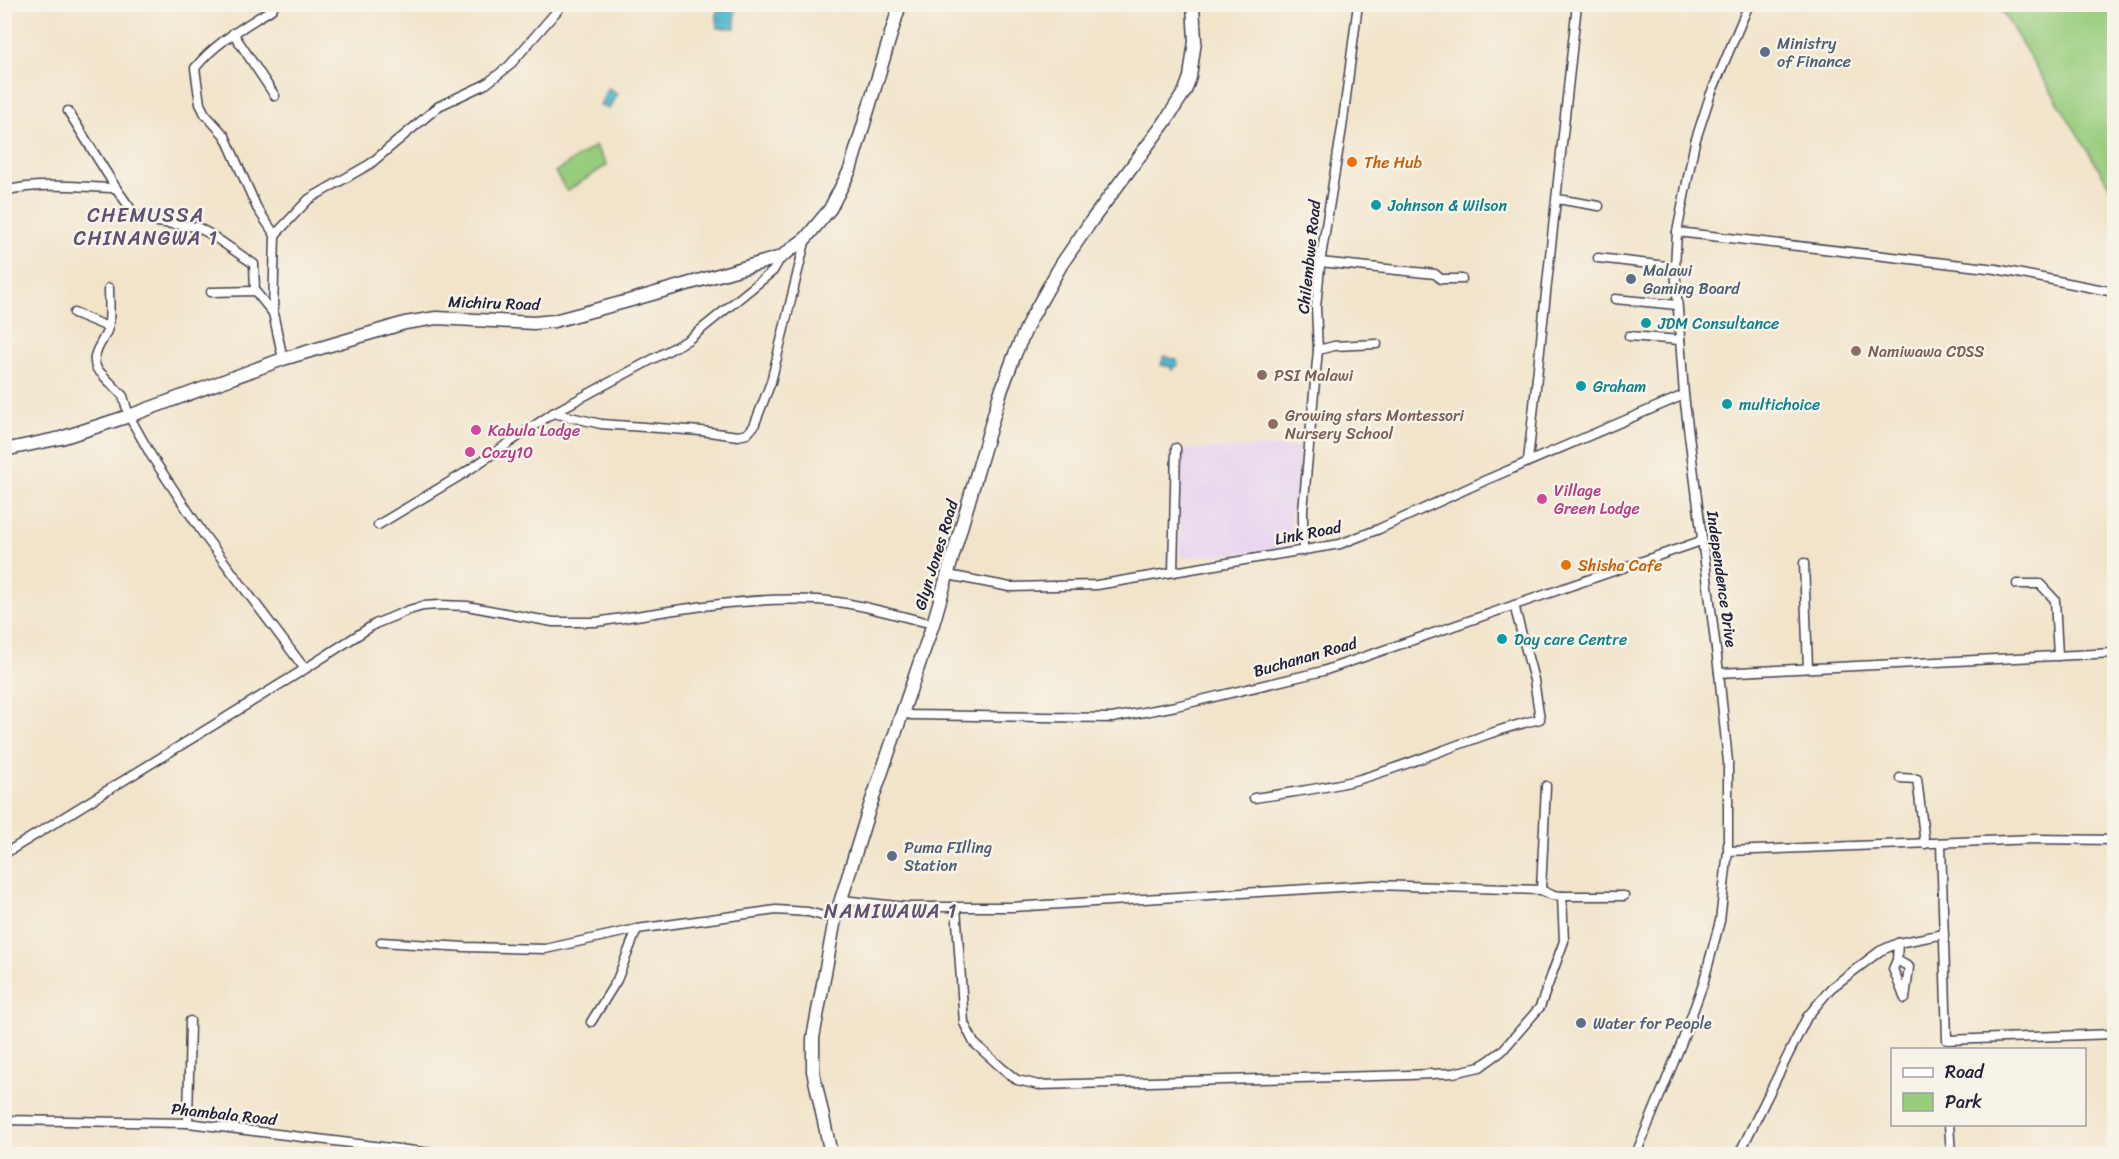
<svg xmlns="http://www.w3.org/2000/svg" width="2119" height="1159" font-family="Sriracha,sans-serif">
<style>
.built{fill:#e6d3f0}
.green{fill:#98cd7e;stroke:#5d785c;stroke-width:1.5}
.water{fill:#4db6cb;stroke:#386c83;stroke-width:1.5}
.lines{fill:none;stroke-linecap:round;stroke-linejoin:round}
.street-casing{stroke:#413f50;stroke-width:11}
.secondary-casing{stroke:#413f50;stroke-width:15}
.street{stroke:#fff;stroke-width:8}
.secondary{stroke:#fff;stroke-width:12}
.service-dot{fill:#5c6f8a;stroke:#f7f3e8;stroke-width:2}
.food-dot{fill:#e8710a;stroke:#f7f3e8;stroke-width:2}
.culture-dot{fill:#0f9aa8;stroke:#f7f3e8;stroke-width:2}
.education-dot{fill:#8d6e63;stroke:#f7f3e8;stroke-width:2}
.hotel-dot{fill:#d1479c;stroke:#f7f3e8;stroke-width:2}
.labels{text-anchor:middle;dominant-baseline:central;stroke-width:5;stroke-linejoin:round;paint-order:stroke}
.service-label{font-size:16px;fill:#4e5e75;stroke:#f7f3e8;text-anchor:start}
.food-label{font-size:16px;fill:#c56008;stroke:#f7f3e8;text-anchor:start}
.culture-label{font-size:16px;fill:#0d838f;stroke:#f7f3e8;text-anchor:start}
.street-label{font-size:16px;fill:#22223b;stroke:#f7f3e8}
.education-label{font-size:16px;fill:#785e54;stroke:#f7f3e8;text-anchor:start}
.hotel-label{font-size:16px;fill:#b23c85;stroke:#f7f3e8;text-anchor:start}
.quarter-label{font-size:20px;letter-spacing:1.5px;fill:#5e5173;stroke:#f7f3e8}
</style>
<rect width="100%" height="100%" fill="#f7f3e8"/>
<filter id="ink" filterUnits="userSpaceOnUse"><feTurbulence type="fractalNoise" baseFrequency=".0167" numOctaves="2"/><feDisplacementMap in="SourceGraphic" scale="12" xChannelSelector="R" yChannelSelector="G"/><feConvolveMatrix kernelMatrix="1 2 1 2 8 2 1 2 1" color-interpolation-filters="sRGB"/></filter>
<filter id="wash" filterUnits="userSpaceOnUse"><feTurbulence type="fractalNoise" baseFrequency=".008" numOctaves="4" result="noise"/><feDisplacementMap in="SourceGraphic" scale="24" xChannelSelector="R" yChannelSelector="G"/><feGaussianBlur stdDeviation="1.35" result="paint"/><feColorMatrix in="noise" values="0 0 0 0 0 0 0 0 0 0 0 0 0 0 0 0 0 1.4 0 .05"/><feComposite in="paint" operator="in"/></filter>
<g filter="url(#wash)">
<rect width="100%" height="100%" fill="#f2e4ca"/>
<polygon class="built" points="1257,447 1299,447 1302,510 1291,513 1291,549 1181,558 1178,502 1180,450"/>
<g class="green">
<polygon points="1998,5 2114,5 2114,193"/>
<polygon points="595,146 607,165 567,191 555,172"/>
</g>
<g class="water">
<rect x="717" y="5" width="18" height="23"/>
<polygon points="608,88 617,93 609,109 600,105"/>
<polygon points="1164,356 1177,360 1178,365 1172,370 1171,367 1161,365"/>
</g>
</g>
<g filter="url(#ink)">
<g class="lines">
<g class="street-casing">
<g id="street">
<polyline points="233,33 275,96"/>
<polyline points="68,111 116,188 135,215 157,222 197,227 210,234 254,264 255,291 273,313 283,359"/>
<path d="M4 191C41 182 79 187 116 188"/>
<polyline points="1557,199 1599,206"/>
<polyline points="1677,232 1996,269 2114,292"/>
<polyline points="275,235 309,199 370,164 439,106 486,84 509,66 563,4"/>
<polyline points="1598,258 1675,267"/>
<polyline points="1320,262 1435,274 1441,279 1462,279"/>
<path d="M109 288C109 300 111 316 108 328 104 342 89 354 97 369L123 396 129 416 152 457 204 535 305 669"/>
<polyline points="211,292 255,291"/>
<polyline points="1615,299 1677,305"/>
<polyline points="74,313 108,327"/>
<path d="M273 313 275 235 257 208 225 136 205 114 200 104 195 68C216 42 244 27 272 9L275 4"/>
<polyline points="1629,336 1680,340"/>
<polyline points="1318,350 1334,346 1377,344"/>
<polyline points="553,413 601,424 701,431 738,436 747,434 754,426 771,382 806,238"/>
<polyline points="1528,461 1577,4"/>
<polyline points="378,525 463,474 553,413 688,340 773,271 781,257"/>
<polyline points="1303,551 1303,510 1318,350 1316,307 1321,257 1342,128 1358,4"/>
<polyline points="1804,563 1808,668"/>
<polyline points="1173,572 1176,448"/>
<polyline points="948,575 1010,587 1097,585 1340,544 1379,529 1486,480 1684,395"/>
<polyline points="2017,584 2040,584 2055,600 2058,656"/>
<polyline points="1719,673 2114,653"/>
<polyline points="902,712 911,715 1112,718 1176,706 1323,671 1701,541"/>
<polyline points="1900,778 1917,779 1925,844"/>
<path d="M1254 798C1287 793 1321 789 1353 781 1416 764 1476 734 1540 719L1534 680 1514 605"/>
<polyline points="1941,843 1947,1040 2114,1034"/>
<polyline points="1728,851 2035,839 2114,840"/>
<path d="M4 854 305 669 375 624 409 610 423 606 439 605 467 606 553 622H595C668 612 743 596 817 600 856 602 895 615 933 624"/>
<polyline points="1541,890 1546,786"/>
<polyline points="1562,896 1624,896"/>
<polyline points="842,900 906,907 1012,907 1373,885 1541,890 1552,895 1562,896 1564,941 1540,1007 1502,1051 1480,1067 1453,1073 1410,1075 1039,1085 1017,1080 1002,1068 974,1043 964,1023 956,907"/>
<polyline points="381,942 465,947 545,949 637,929 776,910 808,912 835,919"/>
<polyline points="1897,960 1909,967 1905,999 1893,969 1897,960 1898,943"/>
<polyline points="591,1022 617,980 637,929"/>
<polyline points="4,1120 188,1123 439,1154"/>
<polyline points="188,1123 190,1021"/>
<polyline points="1949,1124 1951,1154"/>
<polyline points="1636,1154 1682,1042 1703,984 1720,921 1728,851 1728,762 1719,673 1684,395 1675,267 1677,232 1695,142 1710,96 1749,4"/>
<polyline points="1739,1154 1807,1017 1831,988 1880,951 1898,943 1944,934"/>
</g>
</g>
<g class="secondary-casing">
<g id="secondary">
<polyline points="4,450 61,438 129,416 283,359 405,323 436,318 534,323 554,321 628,301 781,257 806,238 830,209 850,170 900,4"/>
<polyline points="831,1154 813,1071 813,1038 835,919 869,809 933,624 1000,394 1015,354 1030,320 1061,265 1092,220 1165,122 1185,91 1190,77 1195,41 1193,4"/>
</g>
</g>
<use href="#street" class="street"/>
<use href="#secondary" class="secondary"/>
</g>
</g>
<g class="service-dot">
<circle cx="1765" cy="52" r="6"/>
<circle cx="1631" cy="279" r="6"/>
<circle cx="892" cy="856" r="6"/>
<circle cx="1581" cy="1023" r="6"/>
</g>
<g class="food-dot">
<circle cx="1352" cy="162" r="6"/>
<circle cx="1566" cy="565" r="6"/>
</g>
<g class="culture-dot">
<circle cx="1376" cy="205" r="6"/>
<circle cx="1646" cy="323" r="6"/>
<circle cx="1581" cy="386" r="6"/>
<circle cx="1727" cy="404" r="6"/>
<circle cx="1502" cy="639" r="6"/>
</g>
<g class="education-dot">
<circle cx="1856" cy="351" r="6"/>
<circle cx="1262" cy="375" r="6"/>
<circle cx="1273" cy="424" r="6"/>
</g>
<g class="hotel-dot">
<circle cx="476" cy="430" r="6"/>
<circle cx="470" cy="452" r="6"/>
<circle cx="1542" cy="499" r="6"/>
</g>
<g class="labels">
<g class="service-label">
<text x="1777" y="43">Ministry<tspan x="1777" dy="18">of Finance</tspan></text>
<text x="1643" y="270">Malawi<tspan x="1643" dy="18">Gaming Board</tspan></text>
<text x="904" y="847">Puma FIlling<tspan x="904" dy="18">Station</tspan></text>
<text x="1593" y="1023">Water for People</text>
</g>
<g class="food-label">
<text x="1364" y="162">The Hub</text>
<text x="1578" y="565">Shisha Cafe</text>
</g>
<g class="culture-label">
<text x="1388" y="205">Johnson &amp; Wilson</text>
<text x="1658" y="323">JDM Consultance</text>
<text x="1593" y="386">Graham</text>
<text x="1739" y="404">multichoice</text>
<text x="1514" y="639">Day care Centre</text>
</g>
<g class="street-label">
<text transform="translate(1309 257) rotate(-84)">Chilembwe Road</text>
<text transform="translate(494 303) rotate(2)">Michiru Road</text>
<text transform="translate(1308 533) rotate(-11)">Link Road</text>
<text transform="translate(936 555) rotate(-73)">Glyn Jones Road</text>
<text transform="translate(1722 579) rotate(82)">Independence Drive</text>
<text transform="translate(1305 657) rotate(-16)">Buchanan Road</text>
<text transform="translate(224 1114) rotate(6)">Phambala Road</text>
</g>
<g class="education-label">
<text x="1868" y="351">Namiwawa CDSS</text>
<text x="1274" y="375">PSI Malawi</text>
<text x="1285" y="415">Growing stars Montessori<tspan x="1285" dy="18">Nursery School</tspan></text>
</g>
<g class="hotel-label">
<text x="488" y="430">Kabula Lodge</text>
<text x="482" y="452">Cozy10</text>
<text x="1554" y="490">Village<tspan x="1554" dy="18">Green Lodge</tspan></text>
</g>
<g class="quarter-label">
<text x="146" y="215">CHEMUSSA<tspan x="146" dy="23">CHINANGWA 1</tspan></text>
<text x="891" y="911">NAMIWAWA 1</text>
</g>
</g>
<rect width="2119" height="1159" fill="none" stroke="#f7f3e8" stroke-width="24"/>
<rect x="1891" y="1048" width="195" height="78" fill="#f7f3e8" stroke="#a29fa3" stroke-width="1.5"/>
<rect x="1903" y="1068" width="30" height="9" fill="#ffffff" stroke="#a29fa3" stroke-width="1.5"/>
<text x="1945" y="1078" font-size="18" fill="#22223b">Road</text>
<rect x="1903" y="1093" width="30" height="18" fill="#98cd7e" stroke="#a29fa3" stroke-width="1.5"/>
<text x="1945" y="1108" font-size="18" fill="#22223b">Park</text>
</svg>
